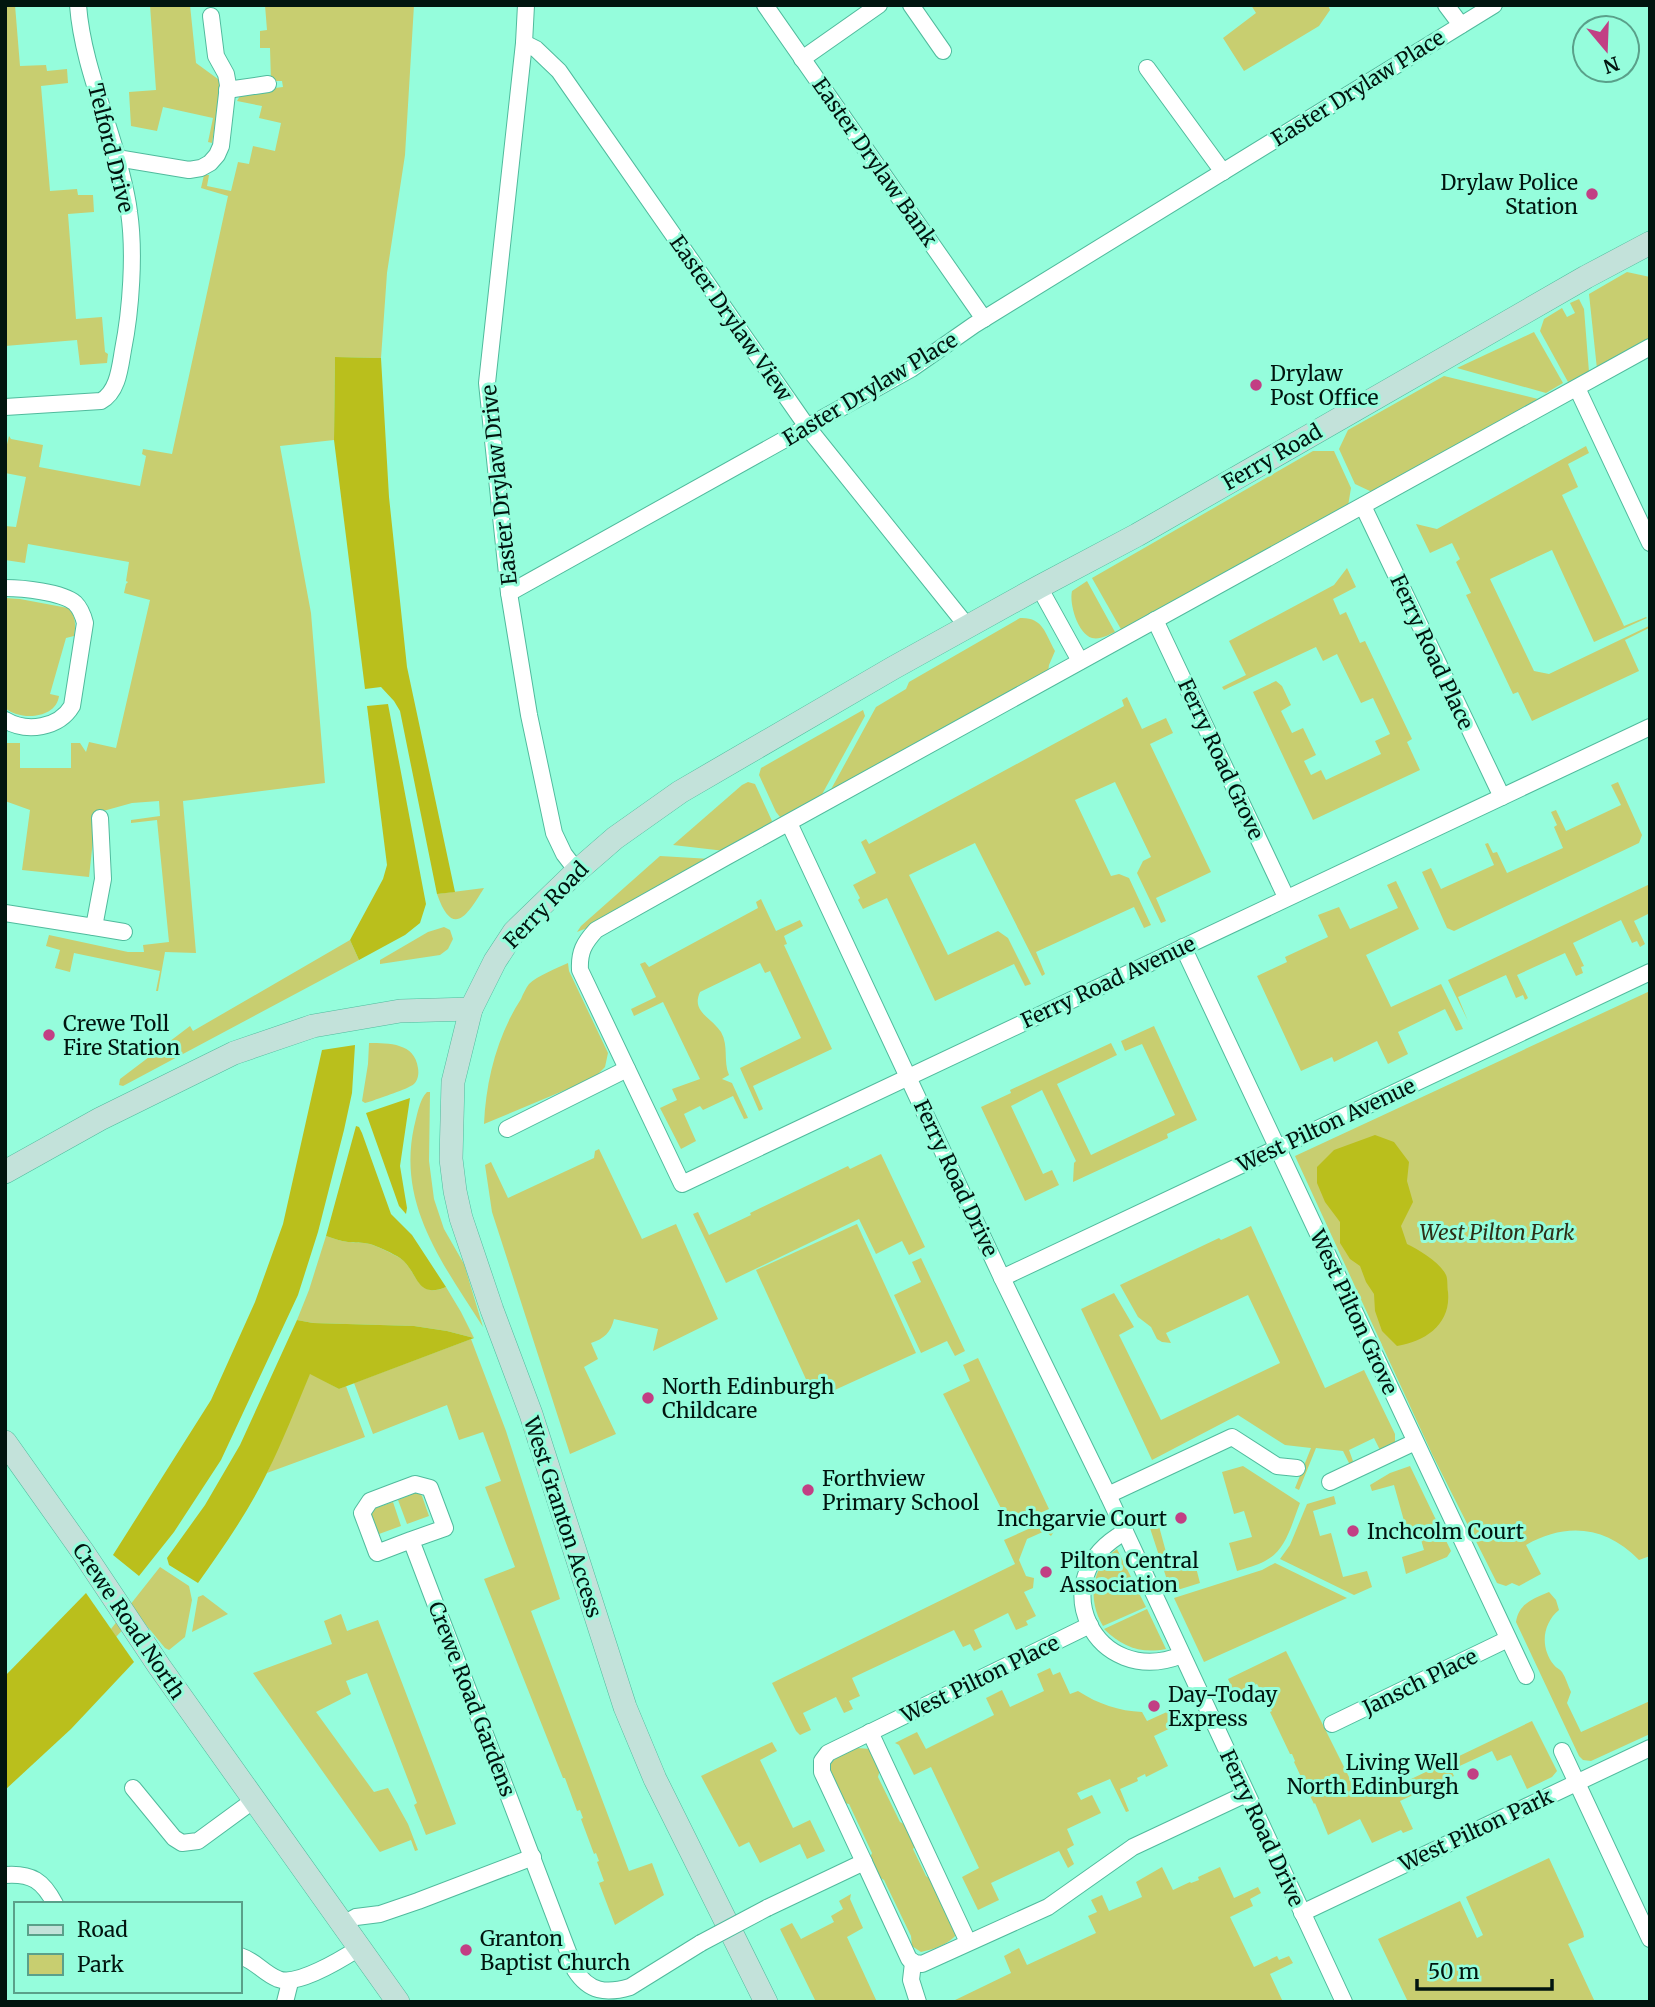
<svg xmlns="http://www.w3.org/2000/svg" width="1655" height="2007" font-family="Merriweather,serif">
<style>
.green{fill:#c8ce70}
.forest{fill:#babf1c}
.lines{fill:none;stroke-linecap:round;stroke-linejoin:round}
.street-casing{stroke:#50bb9d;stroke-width:18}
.secondary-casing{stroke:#50bb9d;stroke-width:24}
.street{stroke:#fff;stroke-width:16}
.secondary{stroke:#c3e2da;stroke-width:23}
.street-bridge-casing{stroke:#50bb9d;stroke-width:18;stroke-linecap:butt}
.street-bridge{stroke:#fff;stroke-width:16}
.poi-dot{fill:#c23f84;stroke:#95fddc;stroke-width:2.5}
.labels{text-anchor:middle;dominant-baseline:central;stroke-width:6;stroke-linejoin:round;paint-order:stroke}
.street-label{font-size:21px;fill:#01150f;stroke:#95fddc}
.poi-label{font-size:21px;fill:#01150f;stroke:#95fddc;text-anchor:start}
.park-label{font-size:21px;font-style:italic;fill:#2e2f17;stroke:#95fddc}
</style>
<rect width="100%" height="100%" fill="#95fddc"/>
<g class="green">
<polygon points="5,5 15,5 20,66 46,65 47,71 67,69 68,83 41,86 50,191 77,189 78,195 93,195 94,212 68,214 76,319 102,317 105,352 108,354 107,363 80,365 77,340 5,346"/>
<polygon points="150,5 190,5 196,63 222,82 212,143 208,142 213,118 163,107 157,131 131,126 129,92 156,90"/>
<polygon points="265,5 414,5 405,155 387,273 381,358 335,357 334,440 280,446 311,613 325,783 183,801 196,953 165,952 158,991 156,991 160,971 74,953 70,972 55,968 60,950 46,946 49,935 128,952 144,952 143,945 169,942 157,820 131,823 131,820 160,816 159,801 132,803 96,813 89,877 22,870 30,810 5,801 5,746 7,743 20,743 20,768 71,768 71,743 80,743 86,752 89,742 116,748 150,600 124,593 126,584 128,582 126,581 129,562 28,544 25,563 5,560 5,526 16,527 26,477 5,473 5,453 9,436 11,439 43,445 39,467 140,486 146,456 142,454 143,449 172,454 228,196 201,188 204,175 209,175 207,186 231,191 238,162 249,164 253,146 275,151 281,123 259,118 262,106 237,101 241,94 249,91 283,87 282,81 271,81 270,48 260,48 260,31 267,30"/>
<polygon points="1251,5 1328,5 1330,10 1319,26 1244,71 1223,38 1256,13"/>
<polygon points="1627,272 1650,277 1650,338 1597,369 1589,294"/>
<polygon points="1579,299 1584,309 1589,372 1568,382 1540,331 1544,319 1562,308 1567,317 1575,313 1570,303"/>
<polygon points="1534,332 1563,383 1546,393 1457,368"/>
<polygon points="1444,376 1538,399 1372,492 1355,484 1339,449 1348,430"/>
<polygon points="1586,446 1589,453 1568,464 1578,487 1562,495 1624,626 1646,617 1647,618 1594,642 1552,550 1490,579 1534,671 1549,674 1649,626 1649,628 1625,640 1639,671 1532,721 1518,692 1513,694 1466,595 1471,593 1456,562 1460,559 1452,543 1430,553 1416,524 1437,529"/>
<polygon points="1313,451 1334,451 1351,488 1348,506 1122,631 1092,578"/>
<polygon points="1347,568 1356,587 1333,599 1340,615 1346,612 1360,643 1365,641 1412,739 1407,742 1420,770 1313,820 1253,692 1276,681 1282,686 1291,705 1281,711 1292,733 1303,728 1316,755 1304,761 1311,775 1321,770 1326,780 1381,754 1375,741 1390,734 1373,698 1361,703 1337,654 1323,661 1316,647 1224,690 1222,687 1246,675 1229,641 1334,585"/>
<path d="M1087 581 1115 632C1108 635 1100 640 1092 638 1078 634 1069 604 1072 591Z"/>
<path d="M5 598 20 599 68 608C76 615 76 626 74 636L66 638 50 694 59 696C56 719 20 721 5 708Z"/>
<path d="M1020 618C1043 617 1045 633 1055 651L1049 665 1048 672 829 793 876 707 906 689 909 682Z"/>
<polygon points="1127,697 1142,729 1166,718 1173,733 1150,744 1211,872 1156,898 1166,921 1161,923 1137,873 1143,861 1151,857 1115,782 1075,800 1111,876 1119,874 1129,878 1151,925 1144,928 1134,907 1036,952 1045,974 1042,976 975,843 909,875 948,955 998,931 1008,938 1031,984 1025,986 1014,964 935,1001 887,898 863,909 858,900 860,898 853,885 876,873 861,842 866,839 869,844 1124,706 1122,700"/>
<polygon points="863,710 865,716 820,798 786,818 780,817 776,812 759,775 761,768"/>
<polygon points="748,782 755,784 772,821 767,828 725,851 673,845 742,785"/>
<polygon points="1618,782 1642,835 1639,843 1454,931 1447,928 1422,872 1431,868 1441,889 1494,865 1485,844 1488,843 1493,853 1497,852 1507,873 1563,848 1554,827 1557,825 1551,812 1556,810 1566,831 1621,805 1611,785"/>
<polygon points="660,856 711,859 592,926 577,932 581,926"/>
<polygon points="1396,881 1419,929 1366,955 1391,1007 1441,984 1463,1029 1456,1031 1445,1009 1398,1032 1408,1054 1388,1064 1377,1041 1334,1062 1332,1057 1301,1071 1257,976 1287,962 1285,957 1328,937 1318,915 1339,907 1350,929 1398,908 1387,885"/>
<polygon points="1650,884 1650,913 1634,921 1645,944 1640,947 1637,941 1632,943 1621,920 1573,943 1584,966 1581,967 1583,973 1576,976 1565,953 1517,975 1528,998 1525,1000 1523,995 1516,998 1506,975 1458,997 1468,1021 1448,980"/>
<path d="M484 888C468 914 453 940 437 894Z"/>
<path d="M761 899 776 931 800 920 803 926 784 936 787 944 784 945 832 1049 753 1086 763 1109 759 1111 740 1068 801 1038 770 971 765 973 760 963 700 992C691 1012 711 1017 721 1032 729 1046 723 1061 729 1075L722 1079 732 1083 748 1118 744 1119 733 1096 703 1110 700 1106 684 1114 696 1141 681 1149 660 1108 677 1100 672 1089 700 1079 663 1002 634 1016 631 1009 656 997 640 964 645 962 649 967 660 961 758 908 756 902Z"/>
<polygon points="444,927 450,930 453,939 448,949 440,955 380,964 380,960 428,932"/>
<polygon points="350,940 359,960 123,1086 119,1085 120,1079 190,1026 193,1031"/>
<path d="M568 963 569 971 608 1053 605 1067 594 1078 484 1124C486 1080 497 1036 521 999 523 994 526 988 529 984 537 976 557 968 568 963Z"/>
<path d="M1650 991V1556L1639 1560C1606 1526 1566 1522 1526 1545L1541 1574 1519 1586 1512 1583 1506 1586 1497 1583 1433 1456 1295 1156Z"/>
<polygon points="1154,1026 1197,1120 1167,1134 1168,1138 1073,1182 1074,1163 1076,1161 1042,1090 1011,1106 1043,1174 1052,1170 1059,1185 1025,1201 981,1107 1011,1093 1010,1090 1111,1043 1117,1055 1057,1084 1091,1155 1175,1115 1142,1044 1125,1051 1121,1041"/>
<path d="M369 1043C389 1043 415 1043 418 1068 419 1074 418 1080 414 1084 406 1090 382 1097 372 1101L365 1103 362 1101 368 1064Z"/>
<path d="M427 1092H430L429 1161 434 1199 444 1229 464 1264 483 1327C444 1265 397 1206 414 1127 417 1116 419 1100 427 1092Z"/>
<path d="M599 1149 642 1239 676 1224 718 1319 653 1351 658 1329 614 1319C611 1332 604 1339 591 1343L598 1359 584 1367 616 1434 570 1454 492 1212 485 1165 491 1162 508 1198 594 1158 595 1151Z"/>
<polygon points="881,1154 925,1247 909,1255 902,1241 876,1254 859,1219 726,1283 693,1214 698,1212 709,1235 751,1215 750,1213 848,1166 850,1169"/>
<polygon points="857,1224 916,1353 815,1399 756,1270"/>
<polygon points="1251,1226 1325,1388 1364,1370 1395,1434 1395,1443 1386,1450 1380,1450 1374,1438 1349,1450 1353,1461 1352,1464 1349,1463 1343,1451 1316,1448 1299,1490 1295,1488 1311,1448 1285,1445 1238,1415 1152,1460 1081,1309 1114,1293 1134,1327 1119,1335 1161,1420 1280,1363 1248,1295 1166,1333 1171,1343 1162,1342 1157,1339 1151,1327 1138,1317 1120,1285 1219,1238 1221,1240"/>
<path d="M326 1236C333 1238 340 1241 348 1242 355 1243 362 1242 370 1244 377 1246 393 1254 400 1258 417 1269 416 1300 446 1287L461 1312 474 1338 447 1331 414 1326 313 1323 297 1320 309 1290Z"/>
<polygon points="921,1258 965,1351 955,1356 947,1341 921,1353 894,1295 921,1282 912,1262"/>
<polygon points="471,1339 506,1431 560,1599 531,1611 629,1871 652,1863 664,1895 615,1925 599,1883 604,1881 597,1862 599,1861 596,1853 594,1854 581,1819 583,1818 580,1810 577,1811 565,1778 563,1778 484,1579 515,1567 485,1487 501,1481 483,1432 459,1440 447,1405 373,1434 354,1383"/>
<polygon points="978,1358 1049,1509 1010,1526 943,1394 970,1381 963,1365"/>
<polygon points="310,1373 339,1389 346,1386 365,1437 267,1473"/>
<path d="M1243 1466 1300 1503C1292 1523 1286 1551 1265 1561 1256 1566 1246 1568 1237 1571L1229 1543 1252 1537 1244 1511 1234 1514 1222 1472Z"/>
<polygon points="1410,1466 1451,1551 1447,1557 1406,1574 1402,1557 1424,1550 1417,1526 1406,1528 1394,1485 1372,1491 1370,1485 1390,1473"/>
<polygon points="418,1492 422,1496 429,1516 407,1524 398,1500"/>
<polygon points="1334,1496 1336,1504 1313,1511 1320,1536 1331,1533 1343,1577 1367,1571 1372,1587 1354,1595 1280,1559 1290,1545 1307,1504"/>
<polygon points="393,1502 401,1526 379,1534 371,1514 373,1509"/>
<polygon points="1053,1518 1057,1527 1051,1536 1045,1531 1027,1539 1019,1560 1026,1576 1034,1578 1033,1588 1024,1592 1036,1616 1026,1621 1028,1625 1016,1630 1008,1613 974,1630 982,1647 974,1651 970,1644 963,1647 954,1630 852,1678 860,1696 849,1701 853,1709 844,1713 836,1697 803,1713 811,1730 800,1735 796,1731 772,1683 1015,1564 1004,1540"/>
<polygon points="1157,1519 1169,1563 1193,1556 1200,1583 1171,1592 1148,1522"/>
<path d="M1117 1549 1146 1607 1103 1626C1087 1600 1091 1566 1117 1549Z"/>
<polygon points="1275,1563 1347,1598 1204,1662 1174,1598 1262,1570"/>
<polygon points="160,1567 189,1586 192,1600 185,1637 169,1650 165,1648 137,1614 116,1637 111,1629"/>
<path d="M1549 1592 1556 1600 1559 1610C1542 1624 1540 1648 1554 1665 1556 1668 1560 1669 1562 1672 1566 1678 1568 1686 1571 1692L1567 1703 1581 1732 1650 1701V1734L1591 1761 1583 1760 1579 1756 1516 1622C1519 1603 1533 1599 1549 1592Z"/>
<polygon points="203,1595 228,1614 192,1632 198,1597"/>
<path d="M1147 1609 1166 1649C1141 1654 1122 1647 1104 1629Z"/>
<polygon points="341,1614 347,1631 378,1620 456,1824 426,1835 414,1805 417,1803 367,1673 346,1681 351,1694 316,1712 374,1792 388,1788 408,1824 418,1850 415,1851 411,1840 380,1852 379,1851 253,1673 332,1644 324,1621"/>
<polygon points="1286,1651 1354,1787 1384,1792 1532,1721 1557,1771 1552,1777 1527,1789 1511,1755 1497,1761 1492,1751 1451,1770 1454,1776 1400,1801 1413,1829 1403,1833 1401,1830 1372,1843 1360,1819 1328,1835 1315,1803 1314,1804 1294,1762 1295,1761 1292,1754 1290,1754 1270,1712 1272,1711 1257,1684 1235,1694 1228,1679"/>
<path d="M1050 1668 1053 1675 1060 1672 1070 1694 1078 1691C1098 1704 1119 1711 1142 1712L1147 1721 1169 1711 1177 1725 1154 1736 1168 1766 1146 1777 1145 1774 1137 1778 1138 1781 1120 1789 1129 1811 1126 1812 1110 1779 1077 1793 1081 1800 1092 1795 1101 1813 1067 1829 1074 1845 1067 1849 1074 1864 1068 1868 1059 1851 991 1883 999 1900 978 1910 962 1877 979 1868 931 1767 914 1775 899 1745 895 1743 917 1732 926 1749 994 1715 986 1698 1002 1690 1010 1707 1044 1691 1037 1674Z"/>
<polygon points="772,1742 777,1751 760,1760 793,1828 810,1820 825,1851 807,1859 800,1844 760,1863 749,1842 739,1847 701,1776"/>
<path d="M857 1748 871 1749 880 1769 878 1777 900 1822 908 1826 916 1844 913 1849 926 1876 934 1882 957 1934C948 1945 934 1949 921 1952L912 1946 911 1936 884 1880 879 1877 870 1858 872 1853 849 1804 844 1803 829 1768C833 1756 847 1753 857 1748Z"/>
<polygon points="1549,1858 1583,1932 1584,1937 1568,1944 1595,2002 1408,2002 1378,1939 1460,1901 1477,1938 1483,1935 1466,1897"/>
<polygon points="1162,1867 1173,1890 1190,1882 1191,1883 1199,1880 1198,1877 1220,1867 1234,1898 1258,1887 1261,1893 1250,1899 1253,1906 1230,1917 1254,1967 1277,1956 1279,1960 1289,1956 1293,1963 1270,1974 1283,2002 951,2002 1011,1973 1004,1956 1019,1948 1027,1965 1096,1933 1088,1916 1097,1912 1091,1900 1102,1895 1109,1911 1142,1897 1136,1882"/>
<polygon points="851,1894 850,1899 863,1928 847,1937 877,2002 816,2002 780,1929 792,1923 801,1939 834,1922 831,1916 843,1909 839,1901"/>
</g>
<g class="forest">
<polygon points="335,357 381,358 389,497 407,667 455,892 437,894 400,711 394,701 381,687 365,689 334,440"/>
<polygon points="388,704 426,904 420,923 405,935 359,960 350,940 383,879 387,865 367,706"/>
<polygon points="355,1045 352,1093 344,1130 318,1232 298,1295 221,1460 174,1532 139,1576 113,1555 211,1400 255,1302 283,1224 322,1050"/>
<polygon points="410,1098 400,1166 407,1208 406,1214 399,1206 366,1113"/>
<path d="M356 1126 359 1127 362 1133 391 1214 412 1235 446 1287C415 1300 418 1270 400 1258 394 1254 377 1246 370 1244 362 1242 355 1243 348 1242 340 1241 333 1238 326 1236Z"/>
<path d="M1375 1135 1394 1142 1409 1162 1407 1181 1413 1202 1401 1226 1407 1244C1419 1250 1440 1262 1446 1275 1448 1279 1447 1287 1448 1292 1451 1324 1426 1341 1397 1346L1382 1331 1375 1311 1374 1294 1366 1282 1360 1266 1350 1259 1340 1243V1222L1325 1202 1317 1183V1167L1334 1150Z"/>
<path d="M297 1320 313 1323 414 1326 447 1331 474 1338 339 1389 310 1374C296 1407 283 1441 267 1473 248 1512 223 1548 198 1583L169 1565 167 1558 205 1505 240 1445Z"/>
<polygon points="86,1593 134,1662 71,1729 5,1790 5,1676"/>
</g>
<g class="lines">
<g class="street-casing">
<g id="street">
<polyline points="526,5 524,43 487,383 509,593 529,715 554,833 564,854 577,871"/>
<polyline points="765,5 984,319"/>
<polyline points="911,5 943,51"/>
<polyline points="1446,5 1461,25"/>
<polyline points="524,43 536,49 559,71 808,428 967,626"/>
<polyline points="802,59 879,5"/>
<polyline points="1147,68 1223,172"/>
<polyline points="227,90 268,84"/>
<polyline points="117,158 189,170 201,168 210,163 217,155 221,146 228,85 226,74 216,56 211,16"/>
<path d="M1650 347 726 857 596 930C584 943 579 952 580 970L682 1184 1650 727"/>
<polyline points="1577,388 1650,543"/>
<path d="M5 407 101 401C118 392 120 367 123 350 131 310 135 252 129 212 127 194 122 177 118 160 104 109 82 58 78 5"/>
<polyline points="1363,506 1502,797"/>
<polyline points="1039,587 1080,661"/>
<path d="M5 588C22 588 62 592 75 603 81 609 83 615 85 623L72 706C59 728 27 733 5 720"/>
<polyline points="509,593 911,369 974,325 1494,5"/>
<polyline points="1155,620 1286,897"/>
<polyline points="789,823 1002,1278 1108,1495 1344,2002"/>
<polyline points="5,913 94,927 103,879 100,818"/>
<polyline points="94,927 124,932"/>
<polyline points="1183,947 1526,1676"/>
<polyline points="507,1129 627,1069"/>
<polyline points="1002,1278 1650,972"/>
<polyline points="1330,1482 1415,1442"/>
<polyline points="1108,1495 1232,1437 1277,1466 1297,1468"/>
<path d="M1125 1532C1040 1578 1095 1690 1182 1655"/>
<path d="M411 1540 377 1553 362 1513 370 1501 391 1493 415 1484 430 1488 445 1528 411 1540 575 1970C589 1992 606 1994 630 1987L701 1943"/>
<polyline points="1332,1724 1508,1639"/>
<polyline points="870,1732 968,1942"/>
<polyline points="1562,1751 1650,1939"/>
<polyline points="133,1788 174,1838 182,1843 198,1841 254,1800"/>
<polyline points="864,1862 909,1959 915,1963 922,1964 1048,1907 1133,1847 1246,1794"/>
<path d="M5 1875C32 1873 43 1881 55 1904"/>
<polyline points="767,1908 864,1862 822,1772 822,1761 828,1753 1090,1625"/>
<polyline points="1302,1913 1650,1748"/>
<polyline points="343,1924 356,1917 380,1914 418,1901 533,1857"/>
<path d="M240 1956C256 1961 263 1973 278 1979 296 1987 342 1959 359 1948"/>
<polyline points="913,1963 911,1980 918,2002"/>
<polyline points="285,2002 290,1982"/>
</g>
</g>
<g class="secondary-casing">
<g id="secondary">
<polyline points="471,1009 453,1082 451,1159 455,1191 461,1218 492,1310 531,1414 625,1707 655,1779 766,2002"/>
<polyline points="5,1172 100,1119 234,1053 313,1026 400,1011 471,1009 495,961 514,932 577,871 615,838 680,792 893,668 1039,587 1137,535 1586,277 1650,243"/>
<polyline points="5,1442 83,1552 159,1666 398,2002"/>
</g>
</g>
<use href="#street" class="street"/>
<use href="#secondary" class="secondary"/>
<g class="street-bridge-casing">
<polyline id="street-bridge" points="701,1943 767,1908"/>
</g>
<use href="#street-bridge" class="street-bridge"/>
</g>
<g class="poi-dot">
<circle cx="1592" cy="194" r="7"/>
<circle cx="1256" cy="385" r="7"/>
<circle cx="49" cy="1035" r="7"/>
<circle cx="648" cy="1398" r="7"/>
<circle cx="808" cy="1490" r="7"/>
<circle cx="1181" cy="1518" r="7"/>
<circle cx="1353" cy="1531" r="7"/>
<circle cx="1046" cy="1572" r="7"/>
<circle cx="1154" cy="1706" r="7"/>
<circle cx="1473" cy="1774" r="7"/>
<circle cx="466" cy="1950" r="7"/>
</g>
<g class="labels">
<g class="street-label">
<text transform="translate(1358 88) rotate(-32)">Easter Drylaw Place</text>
<text transform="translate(111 148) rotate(76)">Telford Drive</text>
<text transform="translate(875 162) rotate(55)">Easter Drylaw Bank</text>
<text transform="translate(731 318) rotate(55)">Easter Drylaw View</text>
<text transform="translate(870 389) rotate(-31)">Easter Drylaw Place</text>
<text transform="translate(1272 457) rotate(-30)">Ferry Road</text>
<text transform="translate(499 485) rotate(-96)">Easter Drylaw Drive</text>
<text transform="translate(1432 652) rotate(65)">Ferry Road Place</text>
<text transform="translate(1221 759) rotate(65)">Ferry Road Grove</text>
<text transform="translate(546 905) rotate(-46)">Ferry Road</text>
<text transform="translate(1108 982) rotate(-25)">Ferry Road Avenue</text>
<text transform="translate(1326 1125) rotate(-25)">West Pilton Avenue</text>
<text transform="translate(956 1178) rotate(65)">Ferry Road Drive</text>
<text transform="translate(1354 1312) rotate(65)">West Pilton Grove</text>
<text transform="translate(563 1517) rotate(72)">West Granton Access</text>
<text transform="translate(129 1621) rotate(56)">Crewe Road North</text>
<text transform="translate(980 1679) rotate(-26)">West Pilton Place</text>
<text transform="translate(1420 1682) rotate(-26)">Jansch Place</text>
<text transform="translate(472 1699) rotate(69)">Crewe Road Gardens</text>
<text transform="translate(1262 1828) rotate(65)">Ferry Road Drive</text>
<text transform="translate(1476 1830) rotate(-25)">West Pilton Park</text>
</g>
<g class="poi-label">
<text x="1578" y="182" text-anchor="end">Drylaw Police<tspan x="1578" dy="24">Station</tspan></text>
<text x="1270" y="373">Drylaw<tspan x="1270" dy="24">Post Office</tspan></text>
<text x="63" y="1023">Crewe Toll<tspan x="63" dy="24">Fire Station</tspan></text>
<text x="662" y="1386">North Edinburgh<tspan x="662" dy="24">Childcare</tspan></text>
<text x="822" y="1478">Forthview<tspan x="822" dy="24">Primary School</tspan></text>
<text x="1167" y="1518" text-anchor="end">Inchgarvie Court</text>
<text x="1367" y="1531">Inchcolm Court</text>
<text x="1060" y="1560">Pilton Central<tspan x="1060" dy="24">Association</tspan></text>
<text x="1168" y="1694">Day-Today<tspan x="1168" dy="24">Express</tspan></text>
<text x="1459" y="1762" text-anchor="end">Living Well<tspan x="1459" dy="24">North Edinburgh</tspan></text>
<text x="480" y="1938">Granton<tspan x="480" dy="24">Baptist Church</tspan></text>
</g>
<g class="park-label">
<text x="1497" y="1232">West Pilton Park</text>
</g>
</g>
<rect width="1655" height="2007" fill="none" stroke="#01150f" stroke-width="14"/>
<rect x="14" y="1902" width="228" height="91" fill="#95fddc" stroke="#5aa08a" stroke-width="2"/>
<rect x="28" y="1925" width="35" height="10" fill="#c3e2da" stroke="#5aa08a" stroke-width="2"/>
<text x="77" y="1937" font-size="21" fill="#01150f">Road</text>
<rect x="28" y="1954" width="35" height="21" fill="#c8ce70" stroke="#5aa08a" stroke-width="2"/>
<text x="77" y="1972" font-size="21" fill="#01150f">Park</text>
<g transform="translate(1606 49) rotate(161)"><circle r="33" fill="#95fddc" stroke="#5aa08a" stroke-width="2"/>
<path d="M0-5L12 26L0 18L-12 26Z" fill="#c23f84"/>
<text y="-10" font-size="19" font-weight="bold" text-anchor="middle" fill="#01150f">N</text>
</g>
<path d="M1417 1979v10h135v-10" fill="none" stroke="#01150f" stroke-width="3.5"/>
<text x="1428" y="1979" font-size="21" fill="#01150f" stroke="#95fddc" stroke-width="5" paint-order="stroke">50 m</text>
</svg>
